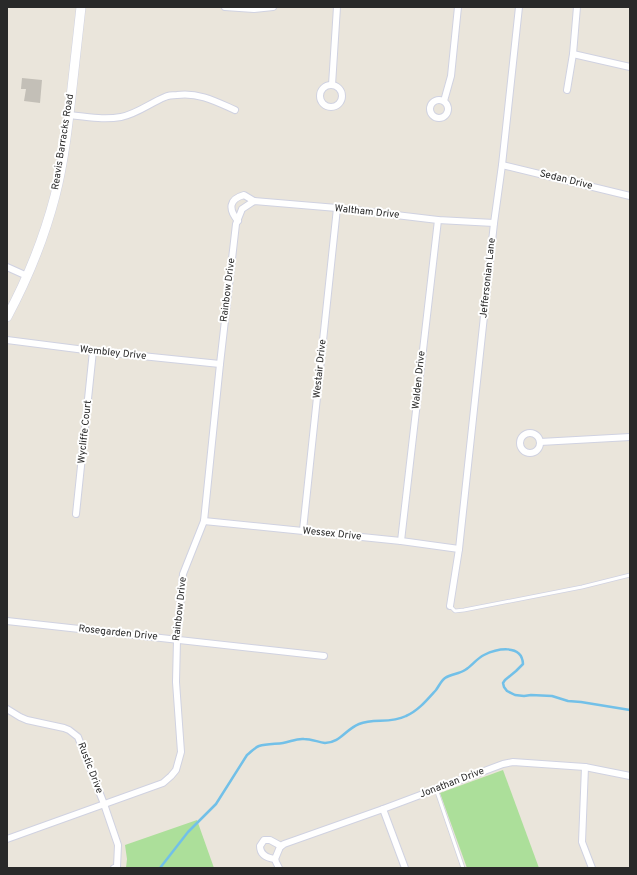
<svg xmlns="http://www.w3.org/2000/svg" width="637" height="875" font-family="Overpass,sans-serif">
<style>
.green{fill:#acdf9a}
.lines{fill:none;stroke-linecap:round;stroke-linejoin:round}
.stream{stroke:#72c0e8;stroke-width:2.5}
.building{fill:#c3bfb7}
.service-casing{stroke:#d0d2e1;stroke-width:4.5}
.minor-casing{stroke:#d0d2e1;stroke-width:8}
.secondary-casing{stroke:#d0d2e1;stroke-width:10}
.service{stroke:#fff;stroke-width:3}
.minor{stroke:#fff;stroke-width:6}
.secondary{stroke:#fff;stroke-width:9}
.labels{text-anchor:middle;dominant-baseline:central;stroke-width:4;stroke-linejoin:round;paint-order:stroke}
.street-label{font-size:10px;fill:#292929;stroke:#fff}
</style>
<rect width="100%" height="100%" fill="#eae5db"/>
<g class="green">
<polygon points="503,770 539,868 467,868 440,793"/>
<polygon points="197,820 214,868 126,868 127,859 125,845"/>
</g>
<g class="lines">
<path class="stream" d="M160 868 188 832 216 804 247 755C251 752 254 748 259 746 266 744 276 744 283 743 290 742 297 738 304 739 311 739 318 742 325 743 340 743 346 729 359 724 374 718 390 724 406 716 418 711 427 700 436 690 439 686 441 681 445 678 451 674 459 674 465 670 472 666 476 659 484 655 496 649 522 643 523 664L516 671 505 680 503 683 504 687 507 691 515 695 524 696 531 695 552 696 568 701 581 702 630 710"/>
</g>
<polygon class="building" points="22,78 42,80 40,103 24,101 26,89 21,89"/>
<g class="lines">
<g class="service-casing">
<g id="service">
<polyline points="450,606 455,611 464,610 582,587 630,575"/>
<polyline points="436,789 463,868"/>
</g>
</g>
<g class="minor-casing">
<g id="minor">
<polyline points="225,7 254,9 273,7"/>
<polyline points="573,54 630,67"/>
<polyline points="332,85 337,7"/>
<circle cx="331" cy="96" r="11"/>
<polyline points="567,90 573,54 577,7"/>
<circle cx="439" cy="109" r="9"/>
<polyline points="444,101 451,76 458,7"/>
<path d="M69 115C86 117 104 120 121 117 137 114 150 103 165 97 169 95 173 95 177 95 199 92 217 102 235 110"/>
<polyline points="502,165 630,196"/>
<path d="M238 221C228 209 229 199 244 195L254 201"/>
<polyline points="7,267 27,276"/>
<polyline points="7,340 93,351 220,364"/>
<circle cx="530" cy="443" r="10"/>
<polyline points="540,442 630,437"/>
<polyline points="76,514 93,351"/>
<polyline points="204,521 401,541 459,549"/>
<polyline points="303,530 337,208"/>
<polyline points="401,541 438,220"/>
<polyline points="450,606 459,549 494,223 502,165 519,7"/>
<polyline points="7,621 324,656"/>
<polyline points="7,709 20,717 27,720 64,728 69,730 78,737 104,804 118,845 117,867 114,868"/>
<polyline points="585,767 582,842 592,868"/>
<polyline points="383,809 405,868"/>
<polyline points="7,839 163,783 171,776 176,770 181,752 176,682 177,640 183,574 204,521 220,364 236,224 242,209 254,201 337,208 438,220 494,223"/>
<polyline points="275,859 280,847 284,844 383,809 503,764 513,762 585,767 630,776"/>
<path d="M275 859C267 858 260 855 260 846L264 840H270L281 846"/>
<polyline points="275,859 276,862 279,868"/>
</g>
</g>
<g class="secondary-casing">
<path id="secondary" d="M7 317C28 278 44 238 55 196 64 161 68 124 72 88 75 61 78 34 81 7"/>
</g>
<use href="#service" class="service"/>
<use href="#minor" class="minor"/>
<use href="#secondary" class="secondary"/>
</g>
<g class="labels">
<g class="street-label">
<text transform="translate(63 142) rotate(-81)">Reavis Barracks Road</text>
<text transform="translate(566 180) rotate(14)">Sedan Drive</text>
<text transform="translate(367 212) rotate(6)">Waltham Drive</text>
<text transform="translate(488 278) rotate(-84)">Jeffersonian Lane</text>
<text transform="translate(228 290) rotate(-83)">Rainbow Drive</text>
<text transform="translate(113 353) rotate(6)">Wembley Drive</text>
<text transform="translate(320 369) rotate(-84)">Westair Drive</text>
<text transform="translate(419 380) rotate(-84)">Walden Drive</text>
<text transform="translate(85 432) rotate(-84)">Wycliffe Court</text>
<text transform="translate(332 534) rotate(6)">Wessex Drive</text>
<text transform="translate(180 609) rotate(-84)">Rainbow Drive</text>
<text transform="translate(118 633) rotate(6)">Rosegarden Drive</text>
<text transform="translate(90 768) rotate(69)">Rustic Drive</text>
<text transform="translate(452 783) rotate(-21)">Jonathan Drive</text>
</g>
</g>
<rect width="637" height="875" fill="none" stroke="#292929" stroke-width="16"/>
</svg>
